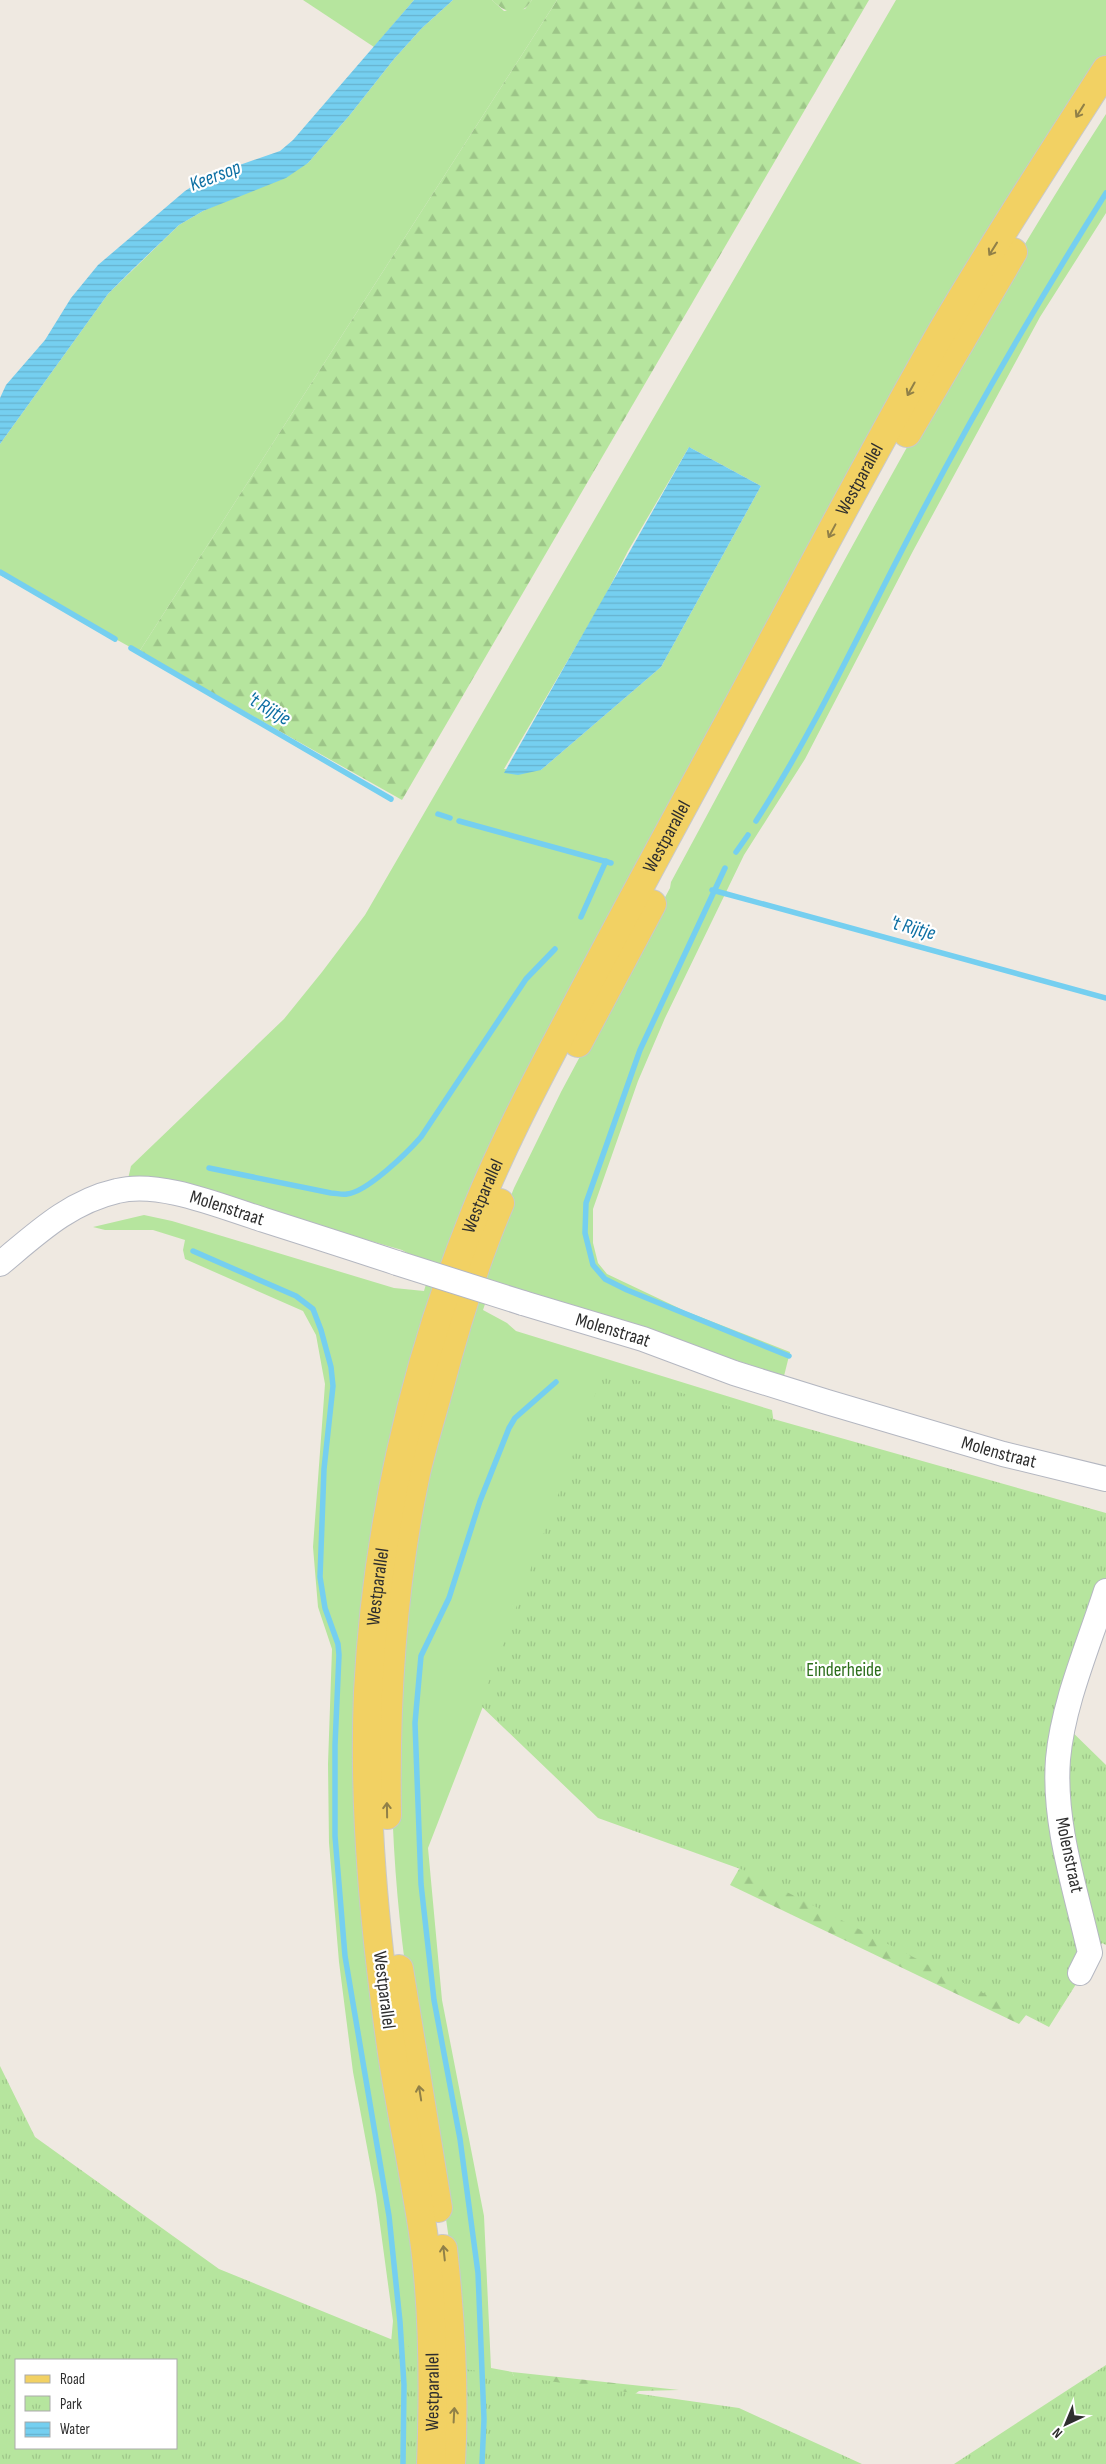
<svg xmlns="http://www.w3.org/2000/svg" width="1106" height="2464" font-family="'Sofia Sans Condensed',sans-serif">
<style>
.grass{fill:#b6e59e;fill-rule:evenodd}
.forest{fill:url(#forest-firs)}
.park{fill:url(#park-tufts);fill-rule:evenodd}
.water{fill:url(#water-rules)}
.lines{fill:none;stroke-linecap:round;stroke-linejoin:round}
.stream{stroke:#75cff0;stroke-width:5.5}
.minor-casing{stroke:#b4b7c1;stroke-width:26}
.primary-casing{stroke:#c9c9c9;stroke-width:30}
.minor{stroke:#fff;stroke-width:24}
.primary{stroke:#f2d163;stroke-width:28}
.minor-bridge-casing{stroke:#b4b7c1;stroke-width:26;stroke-linecap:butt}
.minor-bridge{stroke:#fff;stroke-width:24}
.oneway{stroke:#908048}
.labels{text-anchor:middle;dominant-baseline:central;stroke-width:4.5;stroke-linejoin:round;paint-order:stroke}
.street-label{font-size:19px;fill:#2e2e2e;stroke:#fff}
.park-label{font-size:19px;fill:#2c6e1b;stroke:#fff}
.water-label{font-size:20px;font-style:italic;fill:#0d6fa3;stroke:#fff}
</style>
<defs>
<pattern id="forest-firs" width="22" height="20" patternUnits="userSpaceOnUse" patternTransform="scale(1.25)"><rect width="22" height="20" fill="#b6e59e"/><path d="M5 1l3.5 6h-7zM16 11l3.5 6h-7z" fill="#9dc588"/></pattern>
<pattern id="park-tufts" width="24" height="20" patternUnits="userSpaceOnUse" patternTransform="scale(1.25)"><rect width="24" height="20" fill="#b6e59e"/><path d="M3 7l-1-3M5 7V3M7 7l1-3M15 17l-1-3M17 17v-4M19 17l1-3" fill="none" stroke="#9dc588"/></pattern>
<pattern id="water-rules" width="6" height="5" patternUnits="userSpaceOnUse" patternTransform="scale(1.25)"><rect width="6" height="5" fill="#75cff0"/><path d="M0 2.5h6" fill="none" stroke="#66b2ce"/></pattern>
</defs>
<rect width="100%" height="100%" fill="#efe9e1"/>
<g class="grass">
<polygon points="303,0 414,0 374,47"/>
<polygon points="453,0 492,0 504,11 525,9 532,0 557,0 139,652 0,575 0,444 108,294 179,225 203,211 308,163 349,116 394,59 422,28"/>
<path d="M896 0H1106V60L508 1124 366 1649 428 2373 391 2343 393 2321 376 2195 353 2072 339 1962 329 1843 328 1764 332 1649 318 1607 313 1547 325 1384 322 1368 316 1335 303 1311 185 1259 183 1250 185 1240 153 1230H105L93 1227 144 1215 172 1221 394 1288 424 1291 431 1267 402 1250 220 1198 128 1179 131 1166 284 1019 322 972 365 915ZM689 447 761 486 661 667 541 770 504 769 602 602 628 551Z"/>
<path d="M1106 114V213L1040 317 913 551 805 759 744 855 665 1018 638 1081 593 1209V1243L598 1263 607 1274 685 1311 790 1352 784 1376 519 1290 491 1286 483 1310 507 1323 516 1331 772 1410 774 1424 609 1382 428 1848 442 2000 484 2216 491 2368 512 2372 551 2456 458 2464C457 2387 458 2310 448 2233 436 2143 416 2054 405 1964 395 1887 390 1808 392 1730L426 1460 490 1249 514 1188 561 1092 670 888 671 882C811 623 946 362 1106 114Z"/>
</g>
<g class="forest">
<path d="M492 0H532C519 19 507 14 492 0Z"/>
<polygon points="557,0 869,0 402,800 139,652"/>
<polygon points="746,1861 1063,1968 1019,2024 730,1885 739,1869"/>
<polygon points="512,2372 679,2390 639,2391 551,2456"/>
</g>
<g class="park">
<polygon points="604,1371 1106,1513 1106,1594 1061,1721 1106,1765 1106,1945 1102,1943 1049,2027 746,1871 598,1818 480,1705"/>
<path d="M0 2066 35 2137 219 2269 464 2369 739 2408 862 2464H0ZM16 2360H176V2448H16Z"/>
<polygon points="1106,2365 1106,2464 954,2464"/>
</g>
<g class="water">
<polygon points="414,0 453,0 422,28 394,59 349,116 308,163 286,178 203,211 179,225 132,270 108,294 0,444 0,398 6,385 45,340 71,298 98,265 185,191 208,176 280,151 293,140"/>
<polygon points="689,447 761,486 661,667 541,770 518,775 504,773"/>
</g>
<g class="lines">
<g class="stream">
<polyline points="0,572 115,639"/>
<polyline points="131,648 391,799"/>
<polyline points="438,814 450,818"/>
<polyline points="459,821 611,863"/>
<path d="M756 821C816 728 861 628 912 531 972 415 1037 303 1106 193"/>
<polyline points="736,852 748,835"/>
<polyline points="725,868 640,1050 586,1203 585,1233 593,1265 605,1279 627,1290 789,1356"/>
<polyline points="712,890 1106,998"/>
<polyline points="581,917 606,861"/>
<path d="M209 1168 331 1193C336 1193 342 1195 347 1194 367 1192 407 1153 421 1137L526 979 555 949"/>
<polyline points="193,1251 296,1296 313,1309 321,1330 331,1367 333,1386 324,1469 320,1577 325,1608 338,1644 339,1655 335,1745 335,1836 345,1956 389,2216 400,2322 404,2385 403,2464"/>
<polyline points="482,2464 484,2419 478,2273 460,2139 434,2000 421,1884 415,1723 421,1656 449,1598 480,1501 509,1428 515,1418 556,1382"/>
</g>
<g class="minor-casing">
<g id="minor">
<path id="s1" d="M0 1264C36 1234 69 1202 117 1191 160 1180 222 1207 264 1220 308 1234 352 1248 397 1263"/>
<path id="s2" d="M523 1303 643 1339 734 1373 827 1402 1003 1454 1106 1479"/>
<path d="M1080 1973 1090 1953C1076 1891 1053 1824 1058 1759 1063 1703 1089 1644 1106 1591"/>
</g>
</g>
<g class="primary-casing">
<g id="primary">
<polyline points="907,433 1013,252"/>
<polyline points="578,1043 652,904"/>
<path d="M387 1815C385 1700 392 1585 416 1473 423 1443 432 1414 440 1385 456 1324 475 1261 500 1203"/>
<polyline points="399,1969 438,2208"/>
<path d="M443 2249C451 2321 455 2392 451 2464"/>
<path id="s3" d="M431 2464C434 2387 434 2308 423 2232 414 2172 401 2113 392 2053 375 1934 363 1812 368 1692 376 1533 412 1373 470 1226 499 1150 539 1076 577 1004 627 909 679 814 730 720 800 591 868 460 941 333 993 244 1050 157 1106 70"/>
</g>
</g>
<use href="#minor" class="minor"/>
<use href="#primary" class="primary"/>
<g class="minor-bridge-casing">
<polyline id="minor-bridge" points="397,1263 523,1303"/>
</g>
<use href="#minor-bridge" class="minor-bridge"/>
</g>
<defs><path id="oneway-shaft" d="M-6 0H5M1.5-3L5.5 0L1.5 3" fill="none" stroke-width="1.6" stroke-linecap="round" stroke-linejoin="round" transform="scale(1.25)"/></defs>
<g class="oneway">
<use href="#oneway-shaft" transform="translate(1080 111) rotate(122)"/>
<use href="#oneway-shaft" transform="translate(993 249) rotate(122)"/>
<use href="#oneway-shaft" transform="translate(911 389) rotate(119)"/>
<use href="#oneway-shaft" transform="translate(832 531) rotate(118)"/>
<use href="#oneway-shaft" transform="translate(387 1810) rotate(-91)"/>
<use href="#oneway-shaft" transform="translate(420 2093) rotate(-99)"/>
<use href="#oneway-shaft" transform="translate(444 2253) rotate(-96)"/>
<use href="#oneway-shaft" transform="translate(454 2415) rotate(-87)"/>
</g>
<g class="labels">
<g class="street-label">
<text stroke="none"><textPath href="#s3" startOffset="2098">Westparallel</textPath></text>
<text stroke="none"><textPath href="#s3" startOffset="1692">Westparallel</textPath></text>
<text stroke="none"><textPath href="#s3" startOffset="1288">Westparallel</textPath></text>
<text stroke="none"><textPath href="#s1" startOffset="252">Molenstraat</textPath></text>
<text stroke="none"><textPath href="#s2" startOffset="94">Molenstraat</textPath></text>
<text stroke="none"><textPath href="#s2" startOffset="499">Molenstraat</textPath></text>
<text stroke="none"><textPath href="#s3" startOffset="882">Westparallel</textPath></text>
<text transform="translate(1069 1855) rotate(78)">Molenstraat</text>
<text transform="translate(384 1990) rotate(83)">Westparallel</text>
<text stroke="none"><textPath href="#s3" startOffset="72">Westparallel</textPath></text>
</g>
<g class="park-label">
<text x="844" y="1670">Einderheide</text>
</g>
<g class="water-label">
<text transform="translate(215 176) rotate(-21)">Keersop</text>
<text transform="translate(269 709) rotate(30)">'t Rijtje</text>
<text transform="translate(913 928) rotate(15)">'t Rijtje</text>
</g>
</g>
<rect x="15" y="2359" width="162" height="90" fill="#ffffff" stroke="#ababab"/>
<rect x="25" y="2375" width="25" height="8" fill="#f2d163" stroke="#ababab"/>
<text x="60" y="2384" font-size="15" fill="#2e2e2e">Road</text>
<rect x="25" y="2396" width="25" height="15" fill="url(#park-tufts)" stroke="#ababab"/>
<text x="60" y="2409" font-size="15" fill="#2e2e2e">Park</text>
<rect x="25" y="2422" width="25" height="15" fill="url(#water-rules)" stroke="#ababab"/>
<text x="60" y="2434" font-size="15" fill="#2e2e2e">Water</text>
<g transform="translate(1066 2424) rotate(224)" stroke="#ffffff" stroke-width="4" paint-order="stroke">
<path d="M0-4L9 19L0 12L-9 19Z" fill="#2e2e2e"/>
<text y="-8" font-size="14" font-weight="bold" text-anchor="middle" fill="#2e2e2e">N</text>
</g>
</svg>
